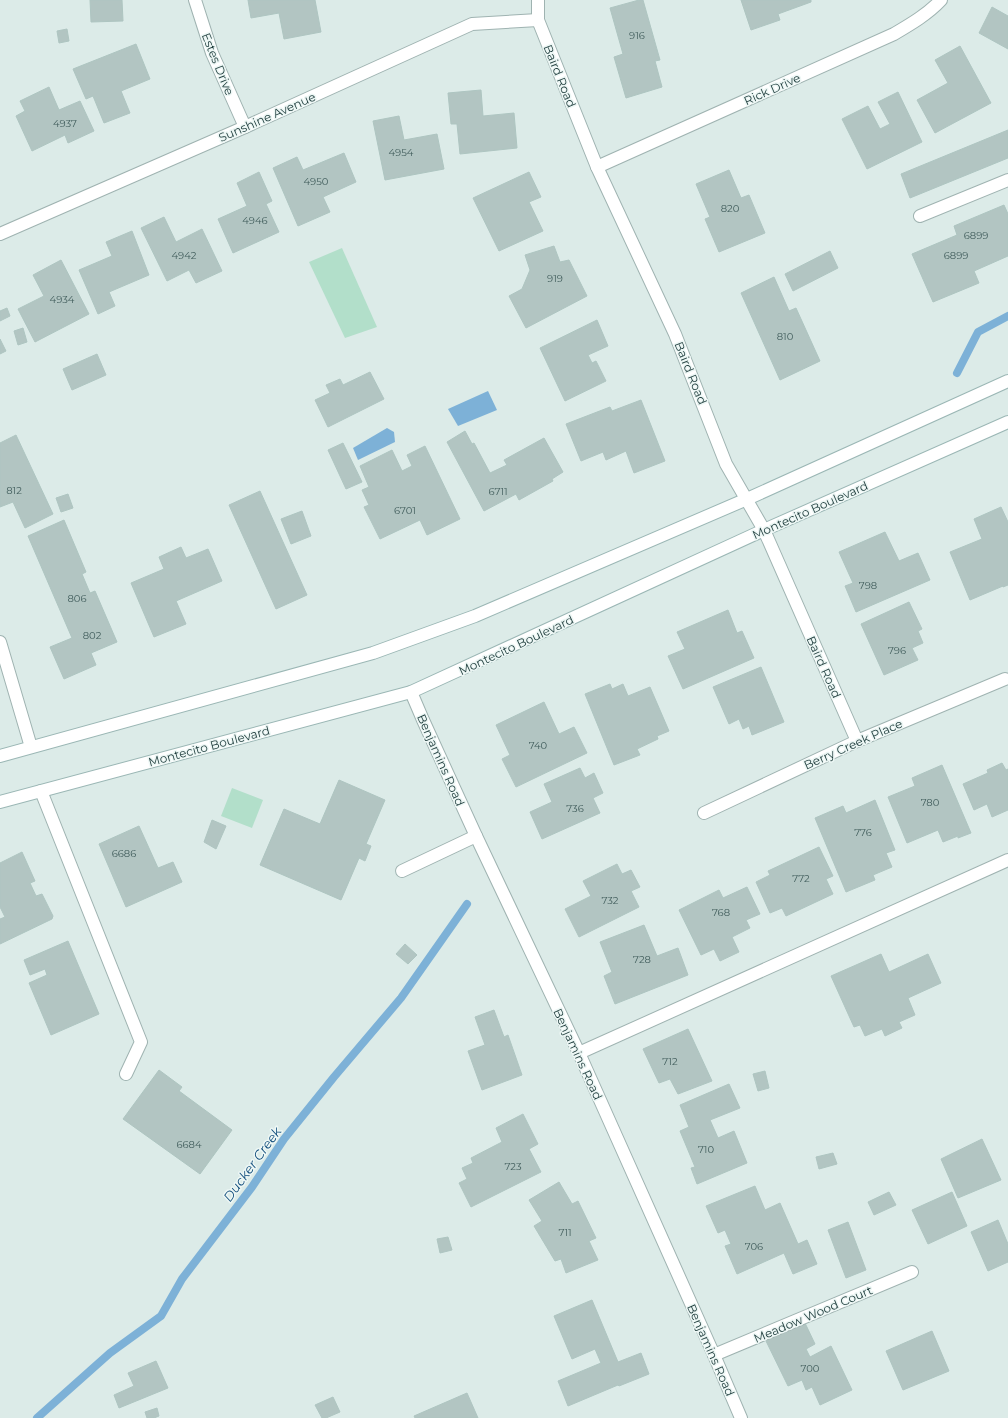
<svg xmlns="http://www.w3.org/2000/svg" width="1008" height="1418" font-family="Montserrat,sans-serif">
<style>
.green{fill:#b2dfca}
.water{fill:#7db1d7}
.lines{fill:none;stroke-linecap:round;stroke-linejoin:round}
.stream{stroke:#7db1d7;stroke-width:8}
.building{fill:#b2c5c2;stroke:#aec5c1}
.service-casing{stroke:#9fb3b1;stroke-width:14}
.minor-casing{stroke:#9fb3b1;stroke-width:14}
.secondary-casing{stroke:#9bb7b5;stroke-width:14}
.service{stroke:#fff;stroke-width:12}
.minor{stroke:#fff;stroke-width:12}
.secondary{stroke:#fff;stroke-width:12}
.labels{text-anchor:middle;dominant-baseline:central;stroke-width:3;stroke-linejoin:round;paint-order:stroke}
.number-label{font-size:10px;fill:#425e5d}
.street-label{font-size:12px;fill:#1d3b3b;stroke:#edf7f5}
.water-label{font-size:13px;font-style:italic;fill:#124e7c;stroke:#edf7f5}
</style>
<rect width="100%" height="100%" fill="#dcebe8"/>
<g class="green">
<polygon points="342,248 377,327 345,338 309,262"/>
<polygon points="232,788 263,800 252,828 221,816"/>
</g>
<g class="water">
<polygon points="488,391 497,410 458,426 448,409"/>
<polygon points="387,428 394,432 395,442 358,460 353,448"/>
</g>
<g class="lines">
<g class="stream">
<polyline points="957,373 978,332 1008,316"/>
<polyline points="37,1418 110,1353 161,1316 182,1279 252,1187 284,1139 334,1077 401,998 467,904"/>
</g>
</g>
<g class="building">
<polygon points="90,0 122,0 123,21 91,22"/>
<polygon points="248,0 315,0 321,32 284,39 279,13 251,18"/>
<polygon points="639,0 643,0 660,60 655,61 662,87 626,98 614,57 623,54 610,8"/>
<polygon points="741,0 811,0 811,2 778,14 780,20 751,30"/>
<polygon points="992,7 1008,16 1008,49 979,33"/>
<polygon points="67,29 69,41 59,43 57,31"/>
<polygon points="136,44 150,79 121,91 130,113 104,123 93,96 86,99 73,69"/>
<polygon points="960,46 991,103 935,133 917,100 948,83 935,60"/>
<polygon points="49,87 59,110 80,101 94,131 68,143 65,135 32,151 16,116 25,111 20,101"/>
<polygon points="481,90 483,116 514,113 517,148 460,154 457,124 451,124 448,93"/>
<polygon points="898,92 922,142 867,169 842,119 868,106 880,129 890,124 878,102"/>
<polygon points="399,116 404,140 437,134 444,169 385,180 373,121"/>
<polygon points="1008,130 1008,158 910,198 901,174"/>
<polygon points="344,153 356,182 323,197 330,212 298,226 273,168 297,157 303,170"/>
<polygon points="729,170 741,198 749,195 765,233 719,252 705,219 710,217 696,184"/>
<polygon points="259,172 272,201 266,204 279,232 233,253 218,219 247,206 237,183"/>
<polygon points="529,172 541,197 529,202 543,231 499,251 473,198"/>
<polygon points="1004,205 1008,214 1008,256 974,271 979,283 933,302 912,254 957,235 954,226"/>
<polygon points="164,217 176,242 202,229 222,271 196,283 189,270 167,281 141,228"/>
<polygon points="132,231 149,275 109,292 115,306 98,314 79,270 112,256 106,242"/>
<polygon points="554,246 560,262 569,260 587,296 526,328 509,296 522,289 530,270 525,255"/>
<polygon points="830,251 838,268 793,291 785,274"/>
<polygon points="61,260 89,314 35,342 18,309 44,296 33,275"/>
<polygon points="774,277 789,311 796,308 820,361 780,380 741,293"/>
<polygon points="7,308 10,316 0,321 0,311"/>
<polygon points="597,320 608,346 588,355 592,363 596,361 606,381 565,401 540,348"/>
<polygon points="23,328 27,342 18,345 14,331"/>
<polygon points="0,339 6,351 0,354"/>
<polygon points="97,354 106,375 72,390 63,369"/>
<polygon points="370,372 384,399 328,427 315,400 330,393 326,385 340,379 343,385"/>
<polygon points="641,400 665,461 634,473 626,451 606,460 603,452 581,461 566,424 610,407 612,411"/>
<polygon points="465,431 472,444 474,443 490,473 507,465 504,460 544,438 563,472 552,479 553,481 519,500 516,494 484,511 447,442"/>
<polygon points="16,435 53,514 25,528 13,502 0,507 0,443"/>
<polygon points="343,443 362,482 346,489 328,450"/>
<polygon points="425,446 460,519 427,535 420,520 380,539 364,507 369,505 362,490 369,487 360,466 392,450 402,471 412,466 407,455"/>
<polygon points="260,491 307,595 276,609 229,505"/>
<polygon points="68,494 73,508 61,512 56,498"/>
<polygon points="1001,507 1008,522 1008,585 1003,587 1003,586 970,600 950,552 982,539 974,519"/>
<polygon points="302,511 311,536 291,544 281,519"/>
<polygon points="64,520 86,572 82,574 90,593 95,591 117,642 91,653 96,665 64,679 50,647 72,638 28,536"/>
<polygon points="885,532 899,561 918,553 930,580 856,612 845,586 853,583 839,552"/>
<polygon points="181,547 186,558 208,549 222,581 176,601 186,624 154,637 131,583 164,569 159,557"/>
<polygon points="909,602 922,629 918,631 923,643 912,648 918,660 884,675 861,624"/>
<polygon points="728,610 737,633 742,631 754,658 683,689 668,656 685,649 677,632"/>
<polygon points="761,667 784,722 752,735 749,726 743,729 739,719 729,724 713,687"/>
<polygon points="610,684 612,689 623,684 628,696 650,687 669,731 657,736 658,739 637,749 640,755 614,765 585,694"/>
<polygon points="544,702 559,734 574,727 587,753 516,787 502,759 510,755 496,725"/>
<polygon points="1002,763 1006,770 1008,769 1008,810 992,817 987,804 974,810 963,784 988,773 987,770"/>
<polygon points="942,765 971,833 958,838 958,836 943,842 938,830 907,843 888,797 915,786 912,778"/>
<polygon points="580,768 585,778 594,773 603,793 593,798 600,813 542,839 530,812 552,802 544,784"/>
<polygon points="339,780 385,800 366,844 371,846 365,861 359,858 341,900 260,865 284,809 320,824"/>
<polygon points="875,800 895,850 886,853 892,867 873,875 875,880 846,892 815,818 843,806 846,813"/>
<polygon points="212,820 226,826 216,849 204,842"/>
<polygon points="139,826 158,868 173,862 182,882 126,907 99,844"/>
<polygon points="819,847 833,876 826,879 833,894 786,916 782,908 770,913 756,882 770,875 768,871"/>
<polygon points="22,852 35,881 30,883 36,896 42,894 53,916 52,919 0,944 0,919 5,917 0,907 0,863"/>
<polygon points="617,864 622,874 631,870 640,887 631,891 639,907 579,937 565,909 591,896 583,881"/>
<polygon points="747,887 760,914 746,920 750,928 732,937 739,952 720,961 714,949 701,955 679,910 719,890 723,898"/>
<polygon points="644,925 657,956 678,948 688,975 615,1004 604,976 612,972 600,942"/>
<polygon points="68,941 99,1014 51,1035 29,983 47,975 45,969 30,975 24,960"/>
<polygon points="405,944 417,955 408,964 396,954"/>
<polygon points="881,954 889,972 928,954 941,983 908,998 915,1015 899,1022 902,1028 885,1036 882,1029 865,1036 860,1025 854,1027 831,976"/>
<polygon points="494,1010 504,1037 508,1035 522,1075 482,1090 468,1051 485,1045 475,1017"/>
<polygon points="688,1029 712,1081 678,1094 670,1079 659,1083 643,1049"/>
<polygon points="159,1070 182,1087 179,1091 232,1130 200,1174 123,1119"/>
<polygon points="765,1071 769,1088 758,1091 753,1074"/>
<polygon points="729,1084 740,1108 710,1120 718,1138 734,1131 747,1163 697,1184 691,1168 695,1167 680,1131 689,1127 680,1105"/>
<polygon points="523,1114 538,1144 529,1149 541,1172 471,1207 459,1183 467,1179 462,1168 473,1163 471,1158 502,1142 496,1128"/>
<polygon points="982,1139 1001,1180 958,1198 941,1159"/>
<polygon points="833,1153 837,1164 819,1169 816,1157"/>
<polygon points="559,1182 572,1204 578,1201 596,1238 589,1241 598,1260 566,1273 561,1259 555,1261 534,1226 542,1221 529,1200"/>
<polygon points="755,1186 765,1210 780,1203 798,1244 807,1240 817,1264 793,1274 784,1253 737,1274 725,1246 731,1244 725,1230 718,1233 706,1206"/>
<polygon points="889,1192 896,1205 874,1215 868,1202"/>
<polygon points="952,1192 967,1226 928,1244 912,1210"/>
<polygon points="998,1220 1008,1244 1008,1262 988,1271 971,1232"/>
<polygon points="848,1222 866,1270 846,1278 828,1230"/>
<polygon points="448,1237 452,1250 440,1253 437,1239"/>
<polygon points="592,1300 618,1362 641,1353 649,1374 619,1386 618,1385 568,1406 558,1381 601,1363 595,1349 572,1359 554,1316"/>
<polygon points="805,1323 815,1344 806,1349 810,1357 831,1346 852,1390 820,1405 812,1387 806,1390 802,1380 788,1386 766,1341"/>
<polygon points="932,1331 949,1371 903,1390 886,1351"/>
<polygon points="156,1361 168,1388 119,1408 114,1395 134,1386 128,1373"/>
<polygon points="467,1393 478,1418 415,1418 414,1416"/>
<polygon points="333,1397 340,1412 326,1418 322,1418 315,1405"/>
<polygon points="157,1408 159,1416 154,1418 147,1418 145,1412"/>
</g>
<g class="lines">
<g class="service-casing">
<g id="service">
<polyline points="920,216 1008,180"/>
<polyline points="41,791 141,1042 126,1074"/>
<polyline points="402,871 476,836"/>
<polyline points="579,1053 1008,860"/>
</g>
</g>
<g class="minor-casing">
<g id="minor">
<polyline points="195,0 212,53 245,127"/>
<polyline points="538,0 538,20 597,167 675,334 726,464 764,530 857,741"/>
<path d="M597 167 894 34C911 24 928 14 941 0"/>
<polyline points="0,234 245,127 472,24 538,20"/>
<polyline points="0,642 31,747"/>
<polyline points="411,692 423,720 476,836 579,1053 714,1355 741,1418"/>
<polyline points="704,813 857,741 1005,679"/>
<polyline points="714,1355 912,1272"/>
</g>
</g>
<g class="secondary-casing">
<g id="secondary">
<polyline points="0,756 373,653 475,616 747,499 1008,381"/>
<polyline points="0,802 411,692 764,530 1008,422"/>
</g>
</g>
<use href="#service" class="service"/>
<use href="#minor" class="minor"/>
<use href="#secondary" class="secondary"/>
</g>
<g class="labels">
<g class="number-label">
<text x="637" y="35">916</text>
<text x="65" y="123">4937</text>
<text x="401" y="152">4954</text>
<text x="316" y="181">4950</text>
<text x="730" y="208">820</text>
<text x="255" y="220">4946</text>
<text x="976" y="235">6899</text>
<text x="184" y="255">4942</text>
<text x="956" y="255">6899</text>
<text x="555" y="278">919</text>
<text x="62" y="299">4934</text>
<text x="785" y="336">810</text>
<text x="14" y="490">812</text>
<text x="498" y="491">6711</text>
<text x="405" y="510">6701</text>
<text x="868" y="585">798</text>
<text x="77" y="598">806</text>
<text x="92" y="635">802</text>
<text x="897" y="650">796</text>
<text x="538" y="745">740</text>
<text x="930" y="802">780</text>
<text x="575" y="808">736</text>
<text x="863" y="832">776</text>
<text x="124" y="853">6686</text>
<text x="801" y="878">772</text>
<text x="610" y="900">732</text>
<text x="721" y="912">768</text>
<text x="642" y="959">728</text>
<text x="670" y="1061">712</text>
<text x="189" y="1144">6684</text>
<text x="706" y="1149">710</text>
<text x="513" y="1166">723</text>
<text x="565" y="1232">711</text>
<text x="754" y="1246">706</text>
<text x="810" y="1368">700</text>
</g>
<g class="street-label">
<text transform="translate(218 64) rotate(68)">Estes Drive</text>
<text transform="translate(560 76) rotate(68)">Baird Road</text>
<text transform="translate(772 89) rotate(-24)">Rick Drive</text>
<text transform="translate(267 117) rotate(-24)">Sunshine Avenue</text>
<text transform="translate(691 373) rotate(68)">Baird Road</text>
<text transform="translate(810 510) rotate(-24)">Montecito Boulevard</text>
<text transform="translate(516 645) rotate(-25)">Montecito Boulevard</text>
<text transform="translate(824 667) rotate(66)">Baird Road</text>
<text transform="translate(853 744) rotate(-24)">Berry Creek Place</text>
<text transform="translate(209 746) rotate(-15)">Montecito Boulevard</text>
<text transform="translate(441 760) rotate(66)">Benjamins Road</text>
<text transform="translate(578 1054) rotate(65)">Benjamins Road</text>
<text transform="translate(813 1314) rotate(-23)">Meadow Wood Court</text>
<text transform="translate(711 1350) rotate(66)">Benjamins Road</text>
</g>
<g class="water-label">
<text transform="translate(252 1164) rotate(-54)">Ducker Creek</text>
</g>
</g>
</svg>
